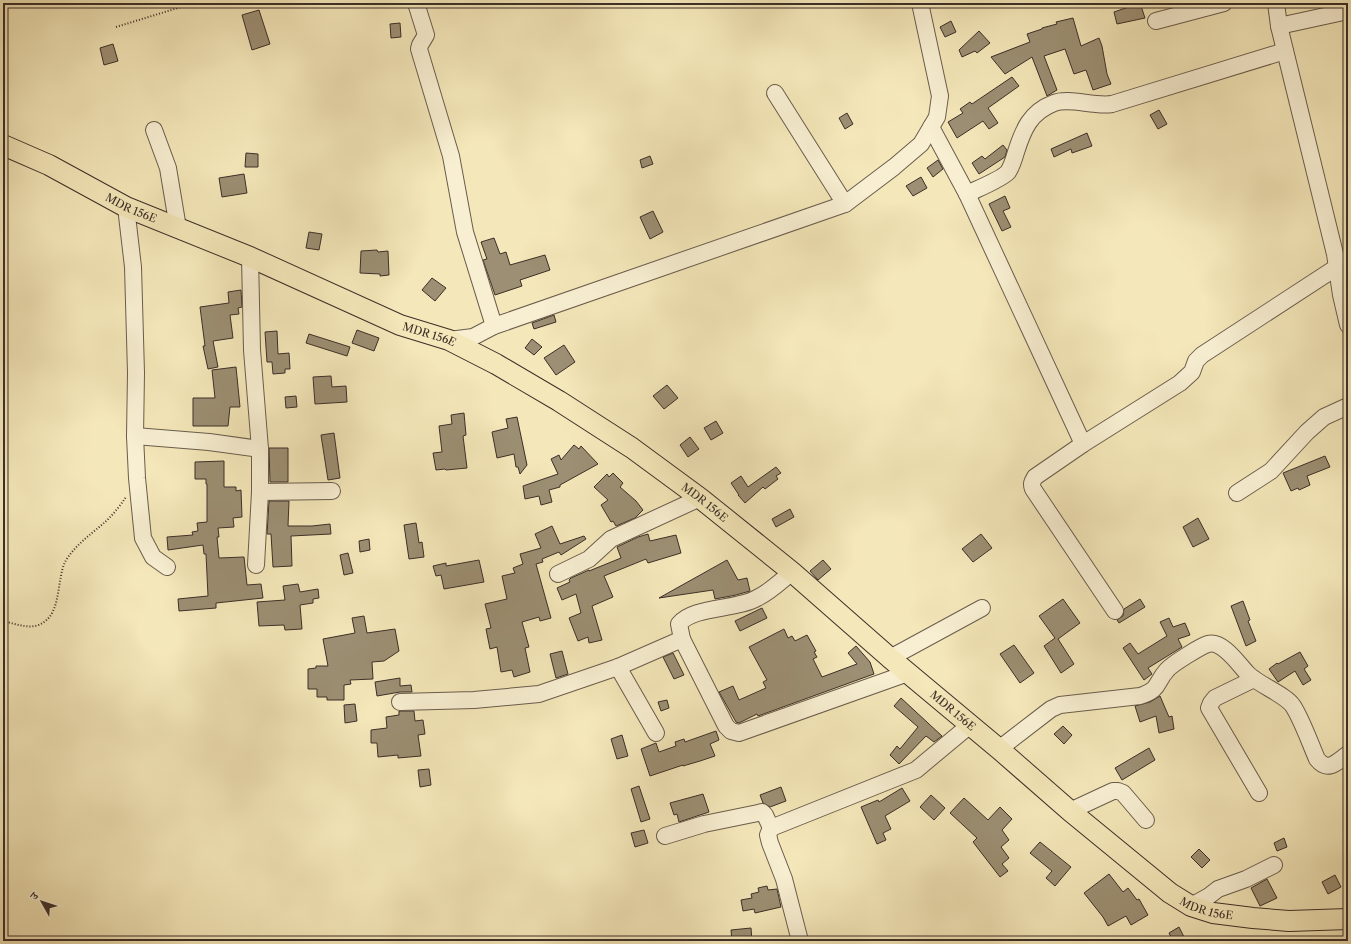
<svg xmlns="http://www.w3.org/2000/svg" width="1351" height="944" font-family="'Libre Caslon Text','Noto Serif Devanagari',serif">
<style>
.building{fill:#9c8f73;stroke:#3c2f28}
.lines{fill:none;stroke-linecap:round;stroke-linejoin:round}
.minor-casing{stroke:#6a5d4c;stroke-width:18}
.major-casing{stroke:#3c2f28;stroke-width:22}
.path{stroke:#3c2f28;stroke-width:2;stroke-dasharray:1 2;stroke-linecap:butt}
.minor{stroke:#f8efd2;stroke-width:16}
.major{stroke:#f4e7b9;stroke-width:20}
.labels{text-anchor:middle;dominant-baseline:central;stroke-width:3;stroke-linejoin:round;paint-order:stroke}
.street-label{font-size:11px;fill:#3c2f28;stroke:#f8efd2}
</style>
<rect width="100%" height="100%" fill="#f4e7b9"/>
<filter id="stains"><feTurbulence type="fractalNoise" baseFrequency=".005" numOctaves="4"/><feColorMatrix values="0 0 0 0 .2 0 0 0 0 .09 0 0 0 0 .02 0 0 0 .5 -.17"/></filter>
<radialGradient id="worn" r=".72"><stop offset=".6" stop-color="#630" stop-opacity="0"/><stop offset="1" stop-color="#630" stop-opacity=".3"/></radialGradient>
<g class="building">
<polygon points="1140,3 1145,18 1117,24 1114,12"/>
<polygon points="259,10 270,44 252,50 242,15"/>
<polygon points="1073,18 1081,46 1099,38 1102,46 1107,74 1111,84 1093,90 1086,70 1074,74 1065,49 1044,56 1057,90 1047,96 1032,57 1005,74 991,57 1030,42 1027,34 1042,29 1042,28 1057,24 1056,22"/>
<polygon points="951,21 956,32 945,37 940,27"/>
<polygon points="400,23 401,37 391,38 390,24"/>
<polygon points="979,31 990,43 977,53 975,51 962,57 959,50"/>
<polygon points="113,44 118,61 104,65 100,48"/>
<polygon points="1012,77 1019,86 988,108 998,123 989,129 983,121 957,138 948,122 963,113 960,109 970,102 972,104"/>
<polygon points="1159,110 1167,124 1158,129 1150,115"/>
<polygon points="847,113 853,124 845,129 839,118"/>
<polygon points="1087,133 1092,146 1072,153 1071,149 1054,157 1051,149"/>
<polygon points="1003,145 1007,150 1005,157 979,174 972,163 982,156 985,159"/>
<polygon points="246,153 258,154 258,167 245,167"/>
<polygon points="650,156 653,164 642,168 640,160"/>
<polygon points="938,160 943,169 933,177 927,168"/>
<polygon points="244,174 247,193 222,197 219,178"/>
<polygon points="921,177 927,188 913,196 906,186"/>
<polygon points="1005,196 1010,208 1003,211 1011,227 1002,231 989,204"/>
<polygon points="653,211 663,232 650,239 640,217"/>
<polygon points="309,232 322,234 319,250 306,248"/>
<polygon points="494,238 500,254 506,252 510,265 545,255 550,270 520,280 522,286 495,295 483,260 487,259 481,242"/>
<polygon points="377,250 378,252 388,251 389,275 380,276 380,274 360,273 361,251"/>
<polygon points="432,278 446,288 435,301 422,290"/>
<polygon points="241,290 242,307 238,308 239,314 230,315 233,338 213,341 218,367 208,369 203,346 205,346 200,307 229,303 228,292"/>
<polygon points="554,315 556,322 534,329 532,323"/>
<polygon points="357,330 379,338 374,351 352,343"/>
<polygon points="277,331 278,354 289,353 290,369 285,369 285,373 273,374 272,362 267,362 265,332"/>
<polygon points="309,334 350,347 347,356 306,343"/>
<polygon points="532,339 542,347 534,355 525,348"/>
<polygon points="564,345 575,362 556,375 544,358"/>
<polygon points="236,367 240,407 230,407 228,426 193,426 193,398 215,398 212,370"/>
<polygon points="331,376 332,387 346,386 347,402 315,404 313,377"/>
<polygon points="667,385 678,398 664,409 653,396"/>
<polygon points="296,396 297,407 286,408 285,397"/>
<polygon points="464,413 466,435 463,436 467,468 446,470 445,469 436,470 433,453 442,452 439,426 452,424 451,415"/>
<polygon points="517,417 527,465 520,474 518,467 516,467 514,454 497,458 492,432 508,428 506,419"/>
<polygon points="716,421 723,433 711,440 704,428"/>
<polygon points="334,433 340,478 328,480 321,435"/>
<polygon points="690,437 699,449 688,457 680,445"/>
<polygon points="574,445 579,449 581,446 598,464 560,485 560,487 549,490 552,502 541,505 539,496 525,499 523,486 558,474 551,459 559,455 561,460"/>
<polygon points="269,448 288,448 288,482 270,482"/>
<polygon points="1325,456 1330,467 1307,476 1310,485 1299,490 1298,488 1291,491 1283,473"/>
<polygon points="224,461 224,487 236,487 236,491 241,490 242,517 233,518 234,527 218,528 219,537 217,537 219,558 244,557 247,585 261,584 263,598 216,603 216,608 179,611 178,599 208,596 206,554 204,554 203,545 168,550 167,537 193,535 192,532 198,531 197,523 207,522 207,484 206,484 206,479 195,479 195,462"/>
<polygon points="776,467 781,473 776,476 778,479 765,489 763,487 745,503 738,495 739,495 731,483 741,476 748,487"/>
<polygon points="613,473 623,483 620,487 636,501 643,510 635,518 616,526 613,521 611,522 601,505 608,500 594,487 607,474 609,477"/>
<polygon points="269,501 289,501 288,526 312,526 330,524 331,534 291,536 292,566 273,567 271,534 267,534"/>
<polygon points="790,509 794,517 776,527 772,519"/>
<polygon points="1198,518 1209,539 1193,547 1183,527"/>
<polygon points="416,523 419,543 422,542 424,557 409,559 404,525"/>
<polygon points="552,526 560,544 584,536 586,539 561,555 559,552 542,559 543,562 536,564 551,618 540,621 539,617 522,622 529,647 525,648 530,672 514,677 512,670 501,672 497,647 490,649 486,629 491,628 485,604 507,599 502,576 515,573 513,568 523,564 520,554 541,548 535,534"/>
<polygon points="648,534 650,541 676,535 681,553 648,563 646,559 604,576 613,597 592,606 602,640 589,643 588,637 578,641 569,618 581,613 576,594 562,600 557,588 570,582 569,580 571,578 589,570 589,571 621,558 617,547 638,537"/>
<polygon points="981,534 992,548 973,562 962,549"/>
<polygon points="369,539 370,550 360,552 359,541"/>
<polygon points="348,553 353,573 344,575 340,555"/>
<polygon points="479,560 484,582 444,589 441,575 436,576 433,566 446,563 446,566"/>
<polygon points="727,560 738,580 747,578 750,591 736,595 715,599 713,590 659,598"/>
<polygon points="823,560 831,569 818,580 810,571"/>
<polygon points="298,584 300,592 318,589 319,598 313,599 313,603 300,605 302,629 285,630 284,625 259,626 257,602 285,600 283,586"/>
<polygon points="1063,599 1080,623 1058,639 1074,664 1061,673 1044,646 1055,638 1039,616"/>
<polygon points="1140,599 1145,607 1119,623 1117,620 1123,616 1124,609"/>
<polygon points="1243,601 1250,620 1248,621 1256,641 1246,646 1231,606"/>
<polygon points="762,608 767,618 740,631 735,621"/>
<polygon points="364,616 367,633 395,629 399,651 384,661 372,662 373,679 350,680 351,684 344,685 344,700 327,700 327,697 317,697 317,689 308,689 308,669 316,668 316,666 328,666 323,639 355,633 352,618"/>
<polygon points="1169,618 1173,627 1185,623 1190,635 1178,639 1182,647 1148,668 1152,674 1144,680 1123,648 1130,643 1138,654 1167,636 1160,622"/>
<polygon points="784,629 788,638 792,636 795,641 807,635 816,651 814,652 817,657 813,659 822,677 857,664 848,653 856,646 870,662 874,674 758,716 757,714 739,723 736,722 719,692 733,686 739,700 766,688 763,682 767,680 749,647"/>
<polygon points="1014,645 1034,673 1020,683 1000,654"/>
<polygon points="562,651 568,674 556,678 550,654"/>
<polygon points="1300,652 1308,666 1304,669 1311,680 1303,685 1295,671 1278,682 1269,669 1277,663 1278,664"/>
<polygon points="673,653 684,675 674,679 663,657"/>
<polygon points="400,678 400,686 411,685 412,692 400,692 377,696 375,682"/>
<polygon points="1160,696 1169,717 1172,716 1174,729 1159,733 1156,716 1140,722 1135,706 1150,702"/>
<polygon points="901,698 942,736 934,742 926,736 899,764 890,755 897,746 900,749 918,727 894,706"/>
<polygon points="667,700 669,708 661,711 658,702"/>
<polygon points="355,704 357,721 345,723 344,705"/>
<polygon points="399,711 414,711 415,721 423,720 425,734 418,735 421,756 398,758 398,755 378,757 377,743 371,743 371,730 387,728 386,717 399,715"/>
<polygon points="1063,726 1072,735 1064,744 1054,734"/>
<polygon points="716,731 719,740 710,744 715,756 700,761 683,766 683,765 650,776 641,749 656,743 659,752 676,746 675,742 684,739 685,742"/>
<polygon points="622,735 628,756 617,759 611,739"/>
<polygon points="1149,748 1155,760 1122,780 1115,768"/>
<polygon points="429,769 431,785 420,787 418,770"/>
<polygon points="639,786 650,819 641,822 631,789"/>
<polygon points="781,787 786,801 770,807 763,803 760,795"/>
<polygon points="902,788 910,801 885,816 891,829 883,833 886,840 877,844 861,807 878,800 879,802"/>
<polygon points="703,794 709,812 679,822 677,814 674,815 670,803"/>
<polygon points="931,795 945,808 934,820 920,807"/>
<polygon points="964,798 988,820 1000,807 1012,819 1002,830 1009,840 1001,847 1009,858 1002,864 1008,871 1000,877 973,842 977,838 950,813"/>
<polygon points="644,830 648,843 635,847 631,833"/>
<polygon points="1284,838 1287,847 1277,851 1274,843"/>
<polygon points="1040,842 1071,867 1055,886 1046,878 1052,871 1030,853"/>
<polygon points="1199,849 1210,860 1202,868 1191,857"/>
<polygon points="1109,874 1123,892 1128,888 1137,900 1139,899 1148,915 1131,925 1126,916 1108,926 1103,917 1084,893"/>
<polygon points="1335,875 1341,887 1328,894 1322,882"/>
<polygon points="1267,879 1277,898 1260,906 1251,888"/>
<polygon points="767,886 768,890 777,889 781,907 755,913 754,909 743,911 741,900 752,898 751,894 759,892 758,888"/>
<polygon points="1179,927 1186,941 1173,941 1169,933"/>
<polygon points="751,928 752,941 732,941 731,930"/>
</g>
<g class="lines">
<g class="minor-casing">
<g id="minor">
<polyline points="416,3 426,35 420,45 419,49 451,156 465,232 494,326"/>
<polyline points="1276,3 1279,26 1335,254 1341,295 1348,325"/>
<polyline points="1156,21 1224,3"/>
<polyline points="1279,26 1348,11"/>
<polyline points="775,93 845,204"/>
<polyline points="931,127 967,194 1083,444"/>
<polyline points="154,130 168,168 178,228"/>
<path d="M967 194C977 189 1002 179 1008 172 1012 166 1014 159 1016 152 1023 130 1030 112 1054 103 1069 97 1094 107 1112 104L1285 51"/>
<polyline points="126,207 133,267 136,373 135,436 137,478 143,538 153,557 167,567"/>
<polyline points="250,257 252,350 260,449 260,492 256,565"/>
<polyline points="449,340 473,337 494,326 845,204 894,167 921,144 937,117 940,96 920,3"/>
<polyline points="135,436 209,442 260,449"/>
<polyline points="260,492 332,491"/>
<polyline points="1237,493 1271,471 1307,432 1324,417 1348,406"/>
<path d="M792 572C781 581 770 592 757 598 737 610 693 606 679 624L682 639 726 726 731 731 739 733 908 673"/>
<polyline points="558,574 589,559 611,539 700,498"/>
<path d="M1115 611 1033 489C1031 484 1032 482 1035 477L1083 444 1180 383 1192 372 1196 361 1202 355 1337 267"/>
<polyline points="890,658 982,608"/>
<polyline points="618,667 656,733"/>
<polyline points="1254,679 1215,698 1211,703 1209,708 1259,793"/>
<polyline points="400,702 474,700 539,694 618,667 682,639"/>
<path d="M999 749 1051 709 1060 705 1140 696C1161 689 1155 683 1167 670 1172 664 1201 646 1208 644 1223 640 1239 665 1248 674 1259 685 1286 695 1293 706 1302 720 1310 743 1317 759 1328 773 1337 762 1348 754"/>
<polyline points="1070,811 1113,791 1118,791 1123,793 1146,820"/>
<polyline points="665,836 704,824 758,813 762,812 765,815 771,828"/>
<polyline points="1191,906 1209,896 1218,889 1246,879 1274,865"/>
<polyline points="800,941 784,879 770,843 768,835 771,828 916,770 970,725"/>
</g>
</g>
<g class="major-casing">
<g id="major">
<path id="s1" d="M3 145 49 165 126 207 250 257 400 325 449 340 496 364 559 401 632 448 700 498 792 572 890 658 999 749 1070 811 1170 893 1191 906 1213 913 1253 918 1289 921 1348 919"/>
</g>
</g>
<g class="path">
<polyline points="116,27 194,3"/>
<path d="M3 621C17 624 32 631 44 622 61 611 57 579 65 562 74 546 90 535 104 523 112 516 120 506 126 497"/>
</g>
<use href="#minor" class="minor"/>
<use href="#major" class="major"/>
</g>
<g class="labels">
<g class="street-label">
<text stroke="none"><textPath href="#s1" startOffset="143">MDR 156E</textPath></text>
<text stroke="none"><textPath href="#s1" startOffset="467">MDR 156E</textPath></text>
<text stroke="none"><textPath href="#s1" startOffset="791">MDR 156E</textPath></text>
<text stroke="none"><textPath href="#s1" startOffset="1115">MDR 156E</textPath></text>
<text stroke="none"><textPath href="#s1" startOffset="1439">MDR 156E</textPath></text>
</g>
</g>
<rect width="1351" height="944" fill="none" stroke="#f4e7b9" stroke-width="16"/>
<rect x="4" y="4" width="1343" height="936" fill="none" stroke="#3c2f28" stroke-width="2"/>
<rect x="8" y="8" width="1335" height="928" fill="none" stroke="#3c2f28"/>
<g transform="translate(42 902) rotate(309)" stroke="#f8efd2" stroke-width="3" paint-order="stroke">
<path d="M0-3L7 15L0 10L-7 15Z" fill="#3c2f28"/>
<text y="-6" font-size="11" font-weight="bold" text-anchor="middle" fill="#3c2f28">उ</text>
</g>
<rect width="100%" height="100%" filter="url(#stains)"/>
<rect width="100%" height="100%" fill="url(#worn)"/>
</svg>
